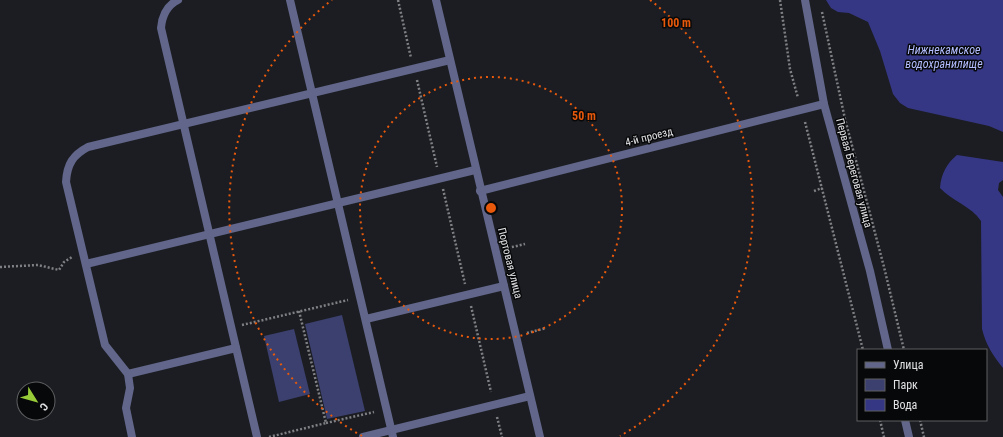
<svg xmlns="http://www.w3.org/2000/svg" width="1003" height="437" font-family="'Roboto Condensed',sans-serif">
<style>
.green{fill:#3b406e}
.water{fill:#353784}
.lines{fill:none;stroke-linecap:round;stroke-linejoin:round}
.path{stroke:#7f8084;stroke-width:2.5;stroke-dasharray:2 2;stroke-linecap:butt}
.service{stroke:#61668a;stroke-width:8}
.minor{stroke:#61668a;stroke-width:8}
.ring{fill:none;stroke:#e8590c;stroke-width:2;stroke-dasharray:2 4}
.labels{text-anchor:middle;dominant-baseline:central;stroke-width:3;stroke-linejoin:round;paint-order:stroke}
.street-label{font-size:11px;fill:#e1e1e4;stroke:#070809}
.water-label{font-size:12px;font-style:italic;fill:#b1bbfd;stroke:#070809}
.centre{fill:#e8590c;stroke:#070809;stroke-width:2}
.ring-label{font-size:12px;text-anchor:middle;font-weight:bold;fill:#e8590c;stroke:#070809;stroke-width:3;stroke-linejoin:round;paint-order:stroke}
</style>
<rect width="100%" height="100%" fill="#1c1d22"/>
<g class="green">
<polygon points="342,315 365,411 327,419 305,324"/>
<polygon points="294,329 310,394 279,402 264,336"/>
</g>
<g class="water">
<polygon points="826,0 1003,0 1003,132 989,126 908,108 900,103 893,94 880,51 868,22 849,13 838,12 831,8"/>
<path d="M957 155 1003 162V180L999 183 998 190 1003 197V368C993 356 986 345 982 329L981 221C971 206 952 201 940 188 941 174 947 163 957 155Z"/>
</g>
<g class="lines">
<g class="path">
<polyline points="398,0 411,58"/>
<polyline points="780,0 790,69 798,98"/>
<polyline points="822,12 845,119 884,267 904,350"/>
<polyline points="417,80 437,167"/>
<polyline points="805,122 863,350"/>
<polyline points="443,189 465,284"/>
<polyline points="814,191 822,188"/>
<polyline points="508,248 525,244"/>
<polyline points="0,267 38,265 59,270 64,262 72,257"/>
<polyline points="471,306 491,392"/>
<polyline points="242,325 348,300"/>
<polyline points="527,333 546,328"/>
<polyline points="497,417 502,437"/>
<polyline points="880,420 884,437"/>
<polyline points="920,420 924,437"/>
<polyline points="326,423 374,412"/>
<polyline points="269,437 326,423 299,311"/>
</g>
<g class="service">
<path d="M178 0C166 6 162 16 161 28L257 437"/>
<polyline points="290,0 393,437"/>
<polyline points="86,264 475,170"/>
<polyline points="366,319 504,286"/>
<polyline points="128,374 236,348"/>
<path d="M132 437 126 408 130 388 128 374 105 345 66 182C67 164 73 155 88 147L450 60"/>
<polyline points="363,437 530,396"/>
</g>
<g class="minor">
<polyline points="436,0 540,437"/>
<polyline points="805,0 824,104 870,271 888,350"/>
<polyline points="480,191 824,104"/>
<polyline points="905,420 909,437"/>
</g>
</g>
<g class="ring">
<circle cx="491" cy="208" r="131"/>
<path d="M362 436A262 262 0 0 1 332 0M650 0A262 262 0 0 1 620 436"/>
</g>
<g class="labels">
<g class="street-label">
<text transform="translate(649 137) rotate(-14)">4-й проезд</text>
<text transform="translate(854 173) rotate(75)">Первая Береговая улица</text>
<text transform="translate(510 263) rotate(76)">Портовая улица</text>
</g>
<g class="water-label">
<text x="944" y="50">Нижнекамское<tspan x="944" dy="14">водохранилище</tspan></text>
</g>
</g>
<circle cx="491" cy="208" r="6" class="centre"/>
<g class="ring-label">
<text x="676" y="27">100 m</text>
<text x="584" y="120">50 m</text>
</g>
<rect x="857" y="349" width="130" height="72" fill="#070809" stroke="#5e5f61"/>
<rect x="865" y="362" width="20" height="6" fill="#61668a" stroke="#5e5f61"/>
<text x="893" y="369" font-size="12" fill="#e1e1e4">Улица</text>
<rect x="865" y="379" width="20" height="12" fill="#3b406e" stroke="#5e5f61"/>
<text x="893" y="389" font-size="12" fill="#e1e1e4">Парк</text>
<rect x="865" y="399" width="20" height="12" fill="#353784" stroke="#5e5f61"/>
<text x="893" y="409" font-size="12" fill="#e1e1e4">Вода</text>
<g transform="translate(36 401) rotate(127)"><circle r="19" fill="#070809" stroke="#5e5f61"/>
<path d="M0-3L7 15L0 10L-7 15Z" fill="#98cb38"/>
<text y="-6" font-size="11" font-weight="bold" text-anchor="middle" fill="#e1e1e4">С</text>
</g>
</svg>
